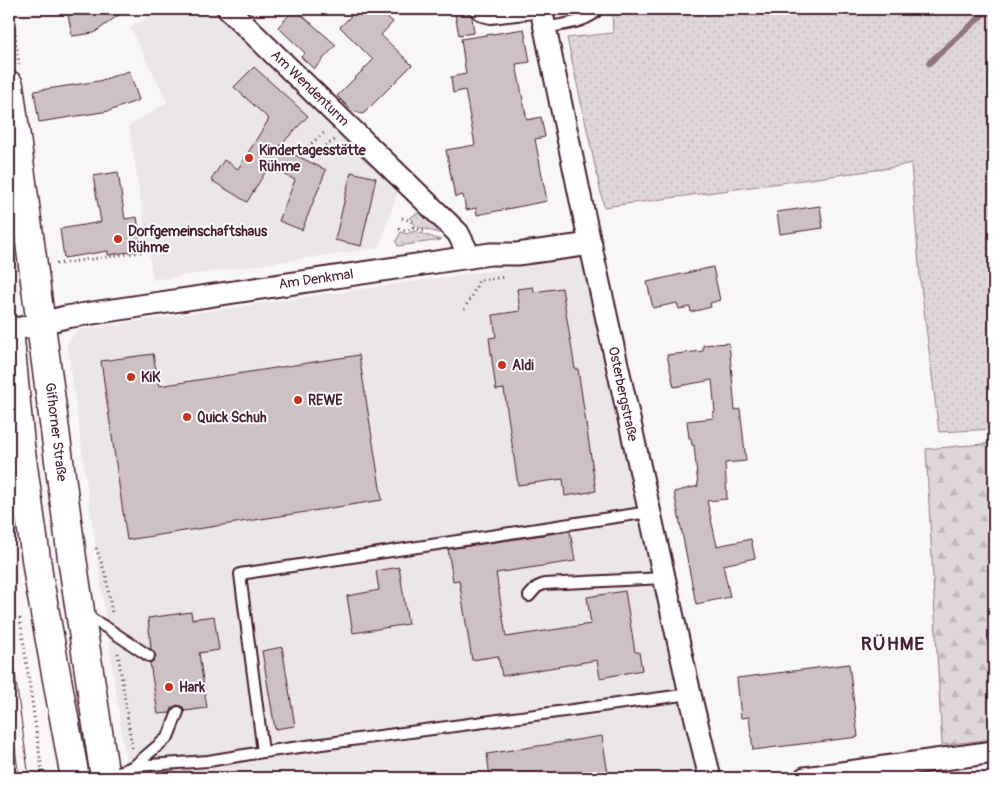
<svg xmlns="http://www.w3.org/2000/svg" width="1003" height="787" font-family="Pangolin,sans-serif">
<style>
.built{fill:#ebe6e8}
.grass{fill:url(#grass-dots);stroke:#947a82}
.forest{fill:url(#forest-firs);stroke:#947a82}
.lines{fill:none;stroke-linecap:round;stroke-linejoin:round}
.stream{stroke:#8f747b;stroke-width:6}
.building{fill:#cdc1c4;stroke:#4a1f2b}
.lane-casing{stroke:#4a1f2b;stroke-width:14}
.street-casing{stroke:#4a1f2b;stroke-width:25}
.secondary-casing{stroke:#4a1f2b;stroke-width:31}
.path{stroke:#4a1f2b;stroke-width:3;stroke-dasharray:1 4;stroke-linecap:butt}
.lane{stroke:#fff;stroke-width:10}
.street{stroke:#fff;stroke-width:21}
.secondary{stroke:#fff;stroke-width:28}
.tram{stroke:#4a1f2b;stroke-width:1}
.poi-dot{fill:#c8321e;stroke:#fff;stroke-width:2}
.labels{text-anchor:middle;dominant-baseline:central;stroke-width:4;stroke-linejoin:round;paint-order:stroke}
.street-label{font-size:14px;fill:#4a1f2b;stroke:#fff}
.poi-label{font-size:14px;font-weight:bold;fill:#4a1f2b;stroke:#fff;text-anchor:start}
.district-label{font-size:19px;font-weight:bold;letter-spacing:1px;fill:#4a1f2b;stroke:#fff}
</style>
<defs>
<pattern id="grass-dots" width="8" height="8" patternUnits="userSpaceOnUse" patternTransform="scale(1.25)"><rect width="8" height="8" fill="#ded6d9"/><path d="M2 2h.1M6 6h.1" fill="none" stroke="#c0b7ba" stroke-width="1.8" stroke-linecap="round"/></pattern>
<pattern id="forest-firs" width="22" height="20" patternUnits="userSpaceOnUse" patternTransform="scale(1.25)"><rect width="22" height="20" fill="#ded6d9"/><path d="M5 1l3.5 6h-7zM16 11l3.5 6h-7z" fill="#c0b7ba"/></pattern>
</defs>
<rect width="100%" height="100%" fill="#f8f6f7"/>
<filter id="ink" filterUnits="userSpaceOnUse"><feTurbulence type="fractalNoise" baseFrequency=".02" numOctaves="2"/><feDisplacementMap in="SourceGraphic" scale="10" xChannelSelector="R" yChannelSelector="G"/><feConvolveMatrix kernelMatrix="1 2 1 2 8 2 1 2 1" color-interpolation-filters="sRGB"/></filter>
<g filter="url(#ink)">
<g class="built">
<polygon points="160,9 209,9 398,190 379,248 153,280 129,126 168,102 130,28"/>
<polygon points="583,257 698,778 128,778 67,343 78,330"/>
</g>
<g class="grass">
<polygon points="612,9 994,9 994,429 939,432 920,278 911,163 890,168 604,207 567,38 613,33"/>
<polygon points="420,212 442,234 415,226 412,219 409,218"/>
<polygon points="414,231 441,240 398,246 396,241 401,232 407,234"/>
</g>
<polygon class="forest" points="994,443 994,739 942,745 926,449"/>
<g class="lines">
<polyline class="stream" points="929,63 989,9"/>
</g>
<g class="building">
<polygon points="67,9 127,9 94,33 72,36"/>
<polygon points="295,9 336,45 314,69 301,57 305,53 278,27"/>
<polygon points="358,9 378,9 393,22 381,35 412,65 363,114 352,111 337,96 373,60 340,27"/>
<polygon points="454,9 466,9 467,12 472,17 474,33 459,35"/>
<polygon points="524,29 530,62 516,64 527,120 541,117 545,137 535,139 547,201 477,215 476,208 466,210 463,195 455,197 446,150 475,145 465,90 453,93 451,77 466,74 461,39"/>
<polygon points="254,67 308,116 279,147 326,170 302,230 279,221 295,180 269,166 247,202 211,180 224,160 238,169 269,119 234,87"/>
<polygon points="129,71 139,100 109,111 39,122 34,91 99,81"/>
<polygon points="118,172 125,219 137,217 142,250 108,255 108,251 64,258 60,229 101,222 93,176"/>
<polygon points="351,172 376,178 361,246 335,240"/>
<polygon points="820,206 823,228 780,234 777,212"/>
<polygon points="713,267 720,300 710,303 711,307 691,312 690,307 679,309 677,303 653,308 647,282"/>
<polygon points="533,287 534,292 562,288 575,369 578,369 596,491 565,496 563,479 518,485 504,389 496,390 489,338 496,337 493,315 520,311 517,289"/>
<polygon points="729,343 735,410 740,409 746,461 725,463 727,499 707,501 717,546 751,539 755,558 723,565 730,597 696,604 674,492 698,486 694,445 692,445 691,438 689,438 687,421 714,418 713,412 715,412 712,380 674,387 667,355 703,351 703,345"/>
<polygon points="153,354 159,386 359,355 382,500 127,540 101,361"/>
<polygon points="570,531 575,561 496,573 506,637 591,624 587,597 625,591 635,652 639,652 642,670 600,678 597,660 502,676 498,656 472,660 459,580 453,581 448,549"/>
<polygon points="399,567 408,624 353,633 347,596 379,590 376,571"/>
<polygon points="191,612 192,619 214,616 219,650 199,653 207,708 185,711 183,707 178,705 173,707 170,713 158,714 150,663 154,660 156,656 151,649 148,618"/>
<polygon points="282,647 295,726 275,729 262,651"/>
<polygon points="849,664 858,737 753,750 749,717 741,718 737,678"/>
<polygon points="602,736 608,774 579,778 490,778 487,754"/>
</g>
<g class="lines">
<g class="lane-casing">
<g id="lane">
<polyline points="473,9 482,16 491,18 542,12"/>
<path d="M544 28C559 25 591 22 598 9"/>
<polyline points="529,596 537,587 544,584 664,578"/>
<polyline points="85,615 107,628 149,656"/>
<polyline points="263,752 240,574 649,512"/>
<polyline points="134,766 208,761 263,752 690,694"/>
<polyline points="106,778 134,766 168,737 178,712"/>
</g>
</g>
<g class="street-casing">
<g id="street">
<polyline points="228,9 458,233 470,257"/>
<polyline points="541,9 585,220 690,694 710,778"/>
<polyline points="9,331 66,317 490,254 517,254 591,244"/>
<polyline points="805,778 994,752"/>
</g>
</g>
<g class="secondary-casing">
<g id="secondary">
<polyline points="9,85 72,558 105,778"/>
<polyline points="9,329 20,445 39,580 75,778"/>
</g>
</g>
<g class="path">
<polyline points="12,9 19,65"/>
<polyline points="307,148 316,151 335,140"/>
<polyline points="300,153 325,132"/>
<polyline points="402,218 411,221 413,228"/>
<polyline points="399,229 406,231 413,228 427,232"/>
<polyline points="56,264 142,252"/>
<polyline points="464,309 472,296 479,280 506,277"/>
<polyline points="96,548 106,576 112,614"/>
<polyline points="20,618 43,778"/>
<polyline points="118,653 132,748"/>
</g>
<use href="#lane" class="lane"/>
<use href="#street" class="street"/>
<use href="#secondary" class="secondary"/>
<g class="tram">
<polyline points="9,629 29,778"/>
<polyline points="9,705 19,778"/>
</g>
</g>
</g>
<g class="poi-dot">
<circle cx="249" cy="158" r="5"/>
<circle cx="118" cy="239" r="5"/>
<circle cx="502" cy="365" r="5"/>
<circle cx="131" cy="377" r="5"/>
<circle cx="298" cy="400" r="5"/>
<circle cx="187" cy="417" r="5"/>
<circle cx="169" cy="687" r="5"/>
</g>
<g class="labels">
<g class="street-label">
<text transform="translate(310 88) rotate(44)">Am Wendenturm</text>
<text transform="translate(316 279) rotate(-8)">Am Denkmal</text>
<text transform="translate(623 394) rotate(78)">Osterbergstraße</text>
<text transform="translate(56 432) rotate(83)">Gifhorner Straße</text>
</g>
<g class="poi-label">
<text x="259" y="150">Kindertagesstätte<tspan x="259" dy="16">Rühme</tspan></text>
<text x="128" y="231">Dorfgemeinschaftshaus<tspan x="128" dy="16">Rühme</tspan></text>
<text x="512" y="365">Aldi</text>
<text x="141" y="377">KiK</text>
<text x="308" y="400">REWE</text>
<text x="197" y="417">Quick Schuh</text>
<text x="179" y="687">Hark</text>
</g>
<g class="district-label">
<text x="893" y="644">RÜHME</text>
</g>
</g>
<rect width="1003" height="787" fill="none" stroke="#fff" stroke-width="30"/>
<rect x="15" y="15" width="973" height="757" fill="none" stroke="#4a1f2b" stroke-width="2" filter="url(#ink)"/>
</svg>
